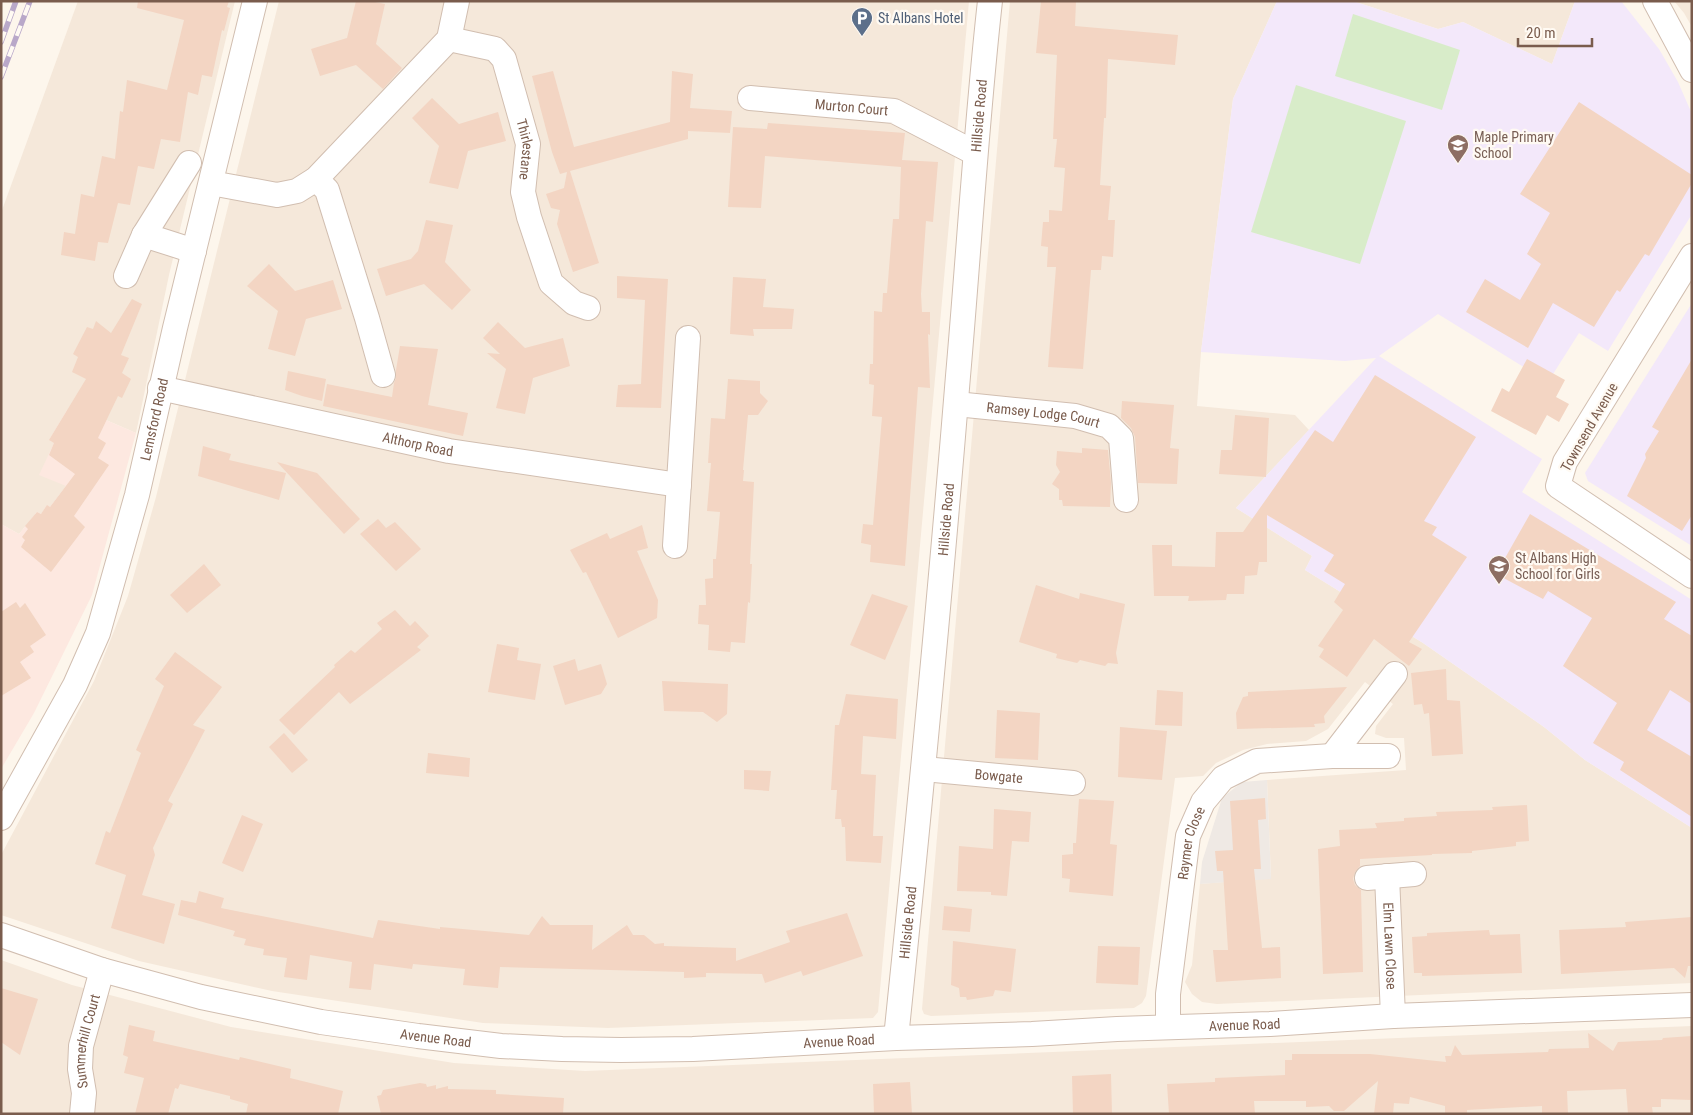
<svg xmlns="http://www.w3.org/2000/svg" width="1693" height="1115" font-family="'Roboto Condensed',sans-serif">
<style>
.residential{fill:#f5e8da}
.commercial{fill:#fde8e0}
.industrial{fill:#efe9e4}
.education{fill:#f3e8fa}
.green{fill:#d8ecc9}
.building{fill:#f3d5c3}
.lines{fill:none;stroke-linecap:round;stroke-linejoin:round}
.street-casing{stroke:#d1beb0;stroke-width:26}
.street{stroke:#fff;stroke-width:24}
.rail-casing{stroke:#b9a8c9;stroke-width:5.5}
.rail{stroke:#fffaf3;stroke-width:4;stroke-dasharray:11;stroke-linecap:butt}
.labels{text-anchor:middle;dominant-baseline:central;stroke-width:4.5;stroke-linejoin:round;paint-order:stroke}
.service-label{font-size:14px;fill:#4e5e75;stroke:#fffaf3;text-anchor:start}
.street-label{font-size:14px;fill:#7a5c4d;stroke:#fffaf3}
.education-label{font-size:14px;fill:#785e54;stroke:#fffaf3;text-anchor:start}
</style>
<rect width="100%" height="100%" fill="#fdf6ec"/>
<g class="residential">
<polygon points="78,1 235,1 169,275 136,433 106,420 54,443 66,486 50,507 41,514 37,512 19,534 1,524 1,213"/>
<polygon points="279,1 969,1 878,1012 873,1018 608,1028 483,1023 272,991 139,961 1,915 1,855 94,681 128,596 156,497"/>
<polygon points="1010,1 1277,1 1233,99 1201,352 1197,406 1295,415 1309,430 1236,508 1312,556 1305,570 1423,643 1544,727 1585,760 1692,828 1692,983 1217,1004 1202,1002 1192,994 1185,982 1192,965 1200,884 1271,878 1267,780 1406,770 1404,738 1386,738 1375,734 1376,726 1393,704 1365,682 1328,729 1306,741 1267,744 1243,750 1216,763 1203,776 1175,778 1146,996 1142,1003 1134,1008 931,1016 924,1014 922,1009"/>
<polygon points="1353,1 1575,1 1552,64 1463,22 1438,29"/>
<polygon points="1674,1 1692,1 1692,27 1684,13"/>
<polygon points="1,960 72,985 231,1027 454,1063 585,1071 1692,1026 1692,1114 1,1114"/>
</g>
<polygon class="commercial" points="67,410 106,420 136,433 92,595 34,713 1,769 1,524 19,534 37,512 41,514 47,505 50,507 66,486 39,475 54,443 49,440"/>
<polygon class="industrial" points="1267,780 1271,879 1200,884 1202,862 1222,798 1242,782"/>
<g class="education">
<polygon points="1277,1 1353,1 1438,29 1463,22 1552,64 1575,1 1621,1 1659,49 1678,82 1692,114 1692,214 1608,351 1579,333 1548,382 1438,314 1379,356 1542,459 1522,492 1692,600 1692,828 1585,760 1544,727 1423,643 1305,570 1312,556 1236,508 1376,358 1345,361 1201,352 1233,99"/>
<polygon points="1692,303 1692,546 1588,481 1585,473"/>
</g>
<g class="green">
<polygon points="1353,14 1460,50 1442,110 1335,76"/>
<polygon points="1296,85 1406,121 1360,264 1251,232"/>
</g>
<g class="building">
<polygon points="138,1 229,1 227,7 230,8 224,31 222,30 212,77 202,75 198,95 188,92 180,142 161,139 154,169 138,166 130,205 118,203 108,243 98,242 95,261 61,255 64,232 75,234 81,194 94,197 102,156 115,159 120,111 123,112 127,80 167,90 184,20 137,8"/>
<polygon points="356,1 370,1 385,4 376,44 402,68 383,89 356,65 320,76 311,49 347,38"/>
<polygon points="1041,1 1076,1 1075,26 1178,35 1175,65 1108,59 1106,118 1104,118 1100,185 1111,186 1108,220 1115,220 1113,257 1102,256 1101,270 1091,270 1083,369 1048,367 1056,267 1047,267 1048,247 1041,246 1043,222 1049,222 1049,210 1062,211 1065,168 1054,167 1057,139 1053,139 1057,55 1036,53"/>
<polygon points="553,71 574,147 670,122 672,71 693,74 690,108 732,111 730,133 688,131 688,139 570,171 599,263 573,272 557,224 560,210 551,208 546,194 564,188 567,172 560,174 552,152 532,76"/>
<polygon points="432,98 459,124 498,112 506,141 468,151 458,189 429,183 439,146 412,118"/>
<polygon points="1579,102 1692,175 1692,183 1649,256 1645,254 1620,292 1617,290 1594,327 1553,303 1528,348 1466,312 1485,279 1520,300 1541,264 1527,254 1550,213 1520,194"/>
<polygon points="768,123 905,133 902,160 938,162 933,222 926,221 921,294 922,312 930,312 930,335 928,334 930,388 918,387 905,566 870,562 871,545 861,543 863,524 873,525 882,417 872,416 874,385 869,384 870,364 873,364 874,311 882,312 883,293 887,293 893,219 899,219 901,167 765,156 761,208 728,207 733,127 767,129"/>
<polygon points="426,220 453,225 445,262 471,290 452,310 424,284 386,296 377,269 411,259 418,251"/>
<polygon points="269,264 295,291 333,280 342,309 306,319 295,356 268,349 278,311 247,286"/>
<polygon points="617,276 668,279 661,408 616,407 618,385 641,384 645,300 617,298"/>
<polygon points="733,277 766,279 763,307 794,309 792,329 753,329 754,336 730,334"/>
<polygon points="132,299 142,304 121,355 129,358 122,373 131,379 122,398 118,396 98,438 106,443 98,458 109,465 74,516 85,527 51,572 21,547 25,540 22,537 28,529 25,526 37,512 41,514 47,505 50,507 75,474 49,455 54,443 49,440 86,379 72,372 78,357 73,354 87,327 93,329 96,321 111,333"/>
<polygon points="498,322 525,348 563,338 570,366 533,378 525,414 496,408 506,369 487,353 500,354 483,338"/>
<polygon points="400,346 438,349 428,405 468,413 463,436 323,406 327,384 392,397 394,383 396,378 396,370"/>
<polygon points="1527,359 1565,380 1556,397 1569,404 1559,422 1547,415 1536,435 1491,411 1502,388 1509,392"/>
<polygon points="1692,359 1692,515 1682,531 1627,496 1646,458 1645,454 1659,431 1652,427"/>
<polygon points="288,371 326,379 322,401 302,396 285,390"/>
<polygon points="1375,375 1476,437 1424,521 1437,527 1432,535 1467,557 1409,642 1422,649 1409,666 1374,639 1347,677 1319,657 1324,649 1318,646 1343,610 1334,602 1345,584 1324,571 1334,555 1267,515 1267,562 1259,562 1257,575 1245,576 1244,594 1227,594 1226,600 1188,601 1189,596 1154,596 1152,545 1172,545 1172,566 1215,567 1216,532 1243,532 1315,430 1333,442"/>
<polygon points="728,379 760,381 760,393 768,401 758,415 748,415 743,470 744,470 743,481 754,482 750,564 752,564 750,603 748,602 745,643 731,642 730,652 708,650 709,625 698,624 699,605 706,605 705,579 713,578 713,559 716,559 720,512 707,511 711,463 708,463 711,418 725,419"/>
<polygon points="1122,401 1174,405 1170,448 1179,449 1177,484 1138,483 1135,437 1131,428 1121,418"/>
<polygon points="1235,415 1269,418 1266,477 1219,474 1221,450 1232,450"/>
<polygon points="203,446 231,454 229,460 286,473 279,500 198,476"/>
<polygon points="1082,448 1108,450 1111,483 1110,507 1063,506 1062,500 1059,500 1059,489 1052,484 1060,472 1056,465 1057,451 1082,453"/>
<polygon points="277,462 317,473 360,519 344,534"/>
<polygon points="1530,514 1676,602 1664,619 1692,636 1692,704 1670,690 1647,730 1692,757 1692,817 1620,770 1624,762 1593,743 1617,703 1563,666 1592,618 1548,591 1543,599 1496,574"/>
<polygon points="378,519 386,528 395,522 421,549 396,571 360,534"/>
<polygon points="642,525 648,548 637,551 658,600 657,618 618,638 586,572 583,573 570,550 607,533 610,539"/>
<polygon points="204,564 221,585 187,613 170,595"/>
<polygon points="1036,585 1079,599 1080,593 1125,604 1116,653 1118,664 1108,663 1105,666 1080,660 1077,663 1056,658 1057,654 1019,642"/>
<polygon points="872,594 908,606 885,660 850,645"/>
<polygon points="16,602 20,608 25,603 46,635 30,646 34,652 20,662 31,678 1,696 1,612"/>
<polygon points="395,610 410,626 415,621 429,636 417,647 421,650 350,704 339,692 294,735 279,720 335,667 334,665 351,650 355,653 382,629 377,623"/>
<polygon points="497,644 519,648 517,660 541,664 535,700 488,692"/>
<polygon points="175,652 222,687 193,725 205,730 168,801 173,804 153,848 155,855 142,895 175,904 164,944 111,928 126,875 95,864 106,831 110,833 141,753 136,750 164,686 155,679"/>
<polygon points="575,659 578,671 601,664 607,684 601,694 565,705 553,666"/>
<polygon points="1446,669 1447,700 1460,701 1463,754 1432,756 1429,713 1424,714 1422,704 1414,705 1411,673"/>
<polygon points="662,681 728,684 727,714 717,722 703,712 664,711"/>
<polygon points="1347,687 1324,716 1325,723 1314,724 1315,727 1237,729 1236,713 1243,697 1248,696 1248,692"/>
<polygon points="1157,690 1183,692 1182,726 1155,725"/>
<polygon points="846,694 898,699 896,739 863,736 861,774 876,775 873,836 883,836 881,863 846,861 845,827 842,827 841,819 835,819 837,790 831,790 835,725 839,725"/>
<polygon points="997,710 1040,713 1038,760 995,758"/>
<polygon points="1120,727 1167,731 1162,780 1118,777"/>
<polygon points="284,733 308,760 292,773 269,747"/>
<polygon points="428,753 470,758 469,777 426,773"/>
<polygon points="744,770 771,771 769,791 744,789"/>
<polygon points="1265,798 1266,819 1258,820 1261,869 1254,869 1262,948 1280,947 1281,978 1216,982 1213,950 1228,950 1223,871 1217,871 1215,851 1233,850 1230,801"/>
<polygon points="1079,799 1114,801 1110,844 1117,845 1113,896 1069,892 1070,879 1062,878 1062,855 1073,854 1073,843 1076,843"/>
<polygon points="1527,805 1529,841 1516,842 1516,846 1472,851 1472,853 1432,854 1432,855 1360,859 1360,866 1355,872 1353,879 1355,885 1361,890 1363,972 1323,974 1318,849 1340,846 1339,830 1377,828 1375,823 1404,821 1404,818 1437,816 1436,812 1493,810 1492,807"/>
<polygon points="994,809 1031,812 1029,842 1012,841 1007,896 991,895 991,892 957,891 959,846 993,849"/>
<polygon points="242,815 263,824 243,872 222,863"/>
<polygon points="199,891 224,898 221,908 373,938 378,920 440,929 440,927 529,935 542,916 550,925 593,925 592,950 627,925 633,935 644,935 655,944 664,943 664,946 736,948 736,961 790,942 786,931 847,913 863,956 803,976 801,971 765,983 762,974 706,973 706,977 684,978 684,972 500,967 498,988 463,985 465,969 413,964 412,969 374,964 371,990 349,988 352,962 310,955 307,980 284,977 287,958 263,955 264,949 244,945 246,939 233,936 235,931 178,915 181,900 196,903"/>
<polygon points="944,906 972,909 970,932 942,930"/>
<polygon points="1692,917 1692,966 1688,966 1685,978 1674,968 1561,974 1559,930 1626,927 1625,922"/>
<polygon points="1489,930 1490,935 1520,934 1522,973 1422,976 1422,973 1414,973 1412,937 1427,936 1427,933"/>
<polygon points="953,941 1016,949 1011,992 995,990 993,996 967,1000 966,997 960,997 959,988 951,985"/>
<polygon points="1098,946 1140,947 1138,985 1096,983"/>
<polygon points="1,988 38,999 20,1055 1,1042"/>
<polygon points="129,1025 155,1031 153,1041 239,1060 240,1057 291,1069 290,1078 343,1091 338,1114 246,1114 248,1104 230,1099 230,1096 180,1084 178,1089 175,1088 168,1114 135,1114 144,1078 124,1073 128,1057 123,1055"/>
<polygon points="1588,1033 1613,1051 1618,1042 1662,1040 1663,1038 1692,1036 1692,1100 1661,1099 1661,1107 1652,1107 1653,1114 1628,1114 1626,1089 1567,1091 1568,1114 1542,1114 1542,1106 1467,1110 1467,1114 1445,1114 1445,1106 1410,1097 1409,1104 1394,1103 1393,1114 1374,1114 1378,1081 1344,1111 1334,1111 1329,1106 1306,1107 1306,1101 1254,1101 1255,1114 1169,1114 1167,1084 1215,1082 1215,1078 1285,1075 1285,1060 1292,1060 1292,1054 1370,1054 1446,1062 1445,1056 1451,1056 1455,1045 1462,1055 1548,1052 1549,1049 1589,1048"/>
<polygon points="1111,1074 1112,1114 1073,1114 1072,1076"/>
<polygon points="910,1082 912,1114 874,1114 873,1084"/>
<polygon points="420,1083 426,1084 427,1087 436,1085 436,1089 448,1086 448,1089 496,1090 496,1094 564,1098 563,1114 381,1114 377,1096 381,1095 383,1090"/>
</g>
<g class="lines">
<g class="street-casing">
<g id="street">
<polyline points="1655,1 1692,70"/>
<path id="s1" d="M449 39 495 49 504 59 528 144 523 192 529 217 551 283 574 303 588 308"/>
<path id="s2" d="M750 98 894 111 975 153"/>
<polyline points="316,179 327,190 367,318 383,375"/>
<polyline points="211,183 277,195 297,191 316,179 449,39 457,1"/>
<polyline points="144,235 194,251"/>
<polyline points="1692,256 1565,462 1558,486 1692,576"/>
<polyline points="126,276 144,235 189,163"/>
<path id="s3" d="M160 388 449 451 679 485"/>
<path id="s4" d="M956 404 1075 416 1109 426 1121 438 1126 500"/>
<polyline points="675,546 688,338"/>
<polyline points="1332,756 1395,674"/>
<path id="s5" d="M924 769 1073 783"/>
<path id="s6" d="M1 818 75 685 98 633 137 495 175 328 255 1"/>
<path id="s7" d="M1387 876 1393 1016"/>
<polyline points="1367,878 1414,874"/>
<path id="s8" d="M1 935 102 970 201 997 321 1022 418 1036 501 1046 562 1049 621 1050 693 1049 896 1038 1032 1034 1117 1029 1270 1024 1393 1016 1692 1005"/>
<path id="s9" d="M1168 1027V994L1188 836 1203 802 1223 778 1257 761 1332 756H1388"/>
<path id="s10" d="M896 1038C919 817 940 597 958 376 969 251 976 126 990 1"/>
<path id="s11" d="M82 1114 84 1093 80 1069 81 1046 102 970"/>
</g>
</g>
<use href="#street" class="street"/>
<g class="rail-casing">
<g id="rail">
<polyline points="1,42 16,1"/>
<polyline points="1,77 30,1"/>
</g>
</g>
<use href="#rail" class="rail"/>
</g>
<defs>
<g id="parking-pin" transform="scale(1.125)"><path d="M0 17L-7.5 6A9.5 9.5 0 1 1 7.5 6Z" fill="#5c6f8a" stroke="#fffaf3"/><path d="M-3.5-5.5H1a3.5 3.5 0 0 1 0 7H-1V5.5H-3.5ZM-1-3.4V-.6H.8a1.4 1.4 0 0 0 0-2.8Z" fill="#fff"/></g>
<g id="school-pin" transform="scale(1.125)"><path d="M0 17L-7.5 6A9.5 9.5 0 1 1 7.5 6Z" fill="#8d6e63" stroke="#fffaf3"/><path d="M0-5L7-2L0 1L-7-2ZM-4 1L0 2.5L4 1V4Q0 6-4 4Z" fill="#fff"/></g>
</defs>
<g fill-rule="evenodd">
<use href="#parking-pin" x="862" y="18"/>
<use href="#school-pin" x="1458" y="145"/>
<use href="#school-pin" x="1499" y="566"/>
</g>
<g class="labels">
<g class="service-label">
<text x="878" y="18">St Albans Hotel</text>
</g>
<g class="street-label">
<text stroke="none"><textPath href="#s2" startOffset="102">Murton Court</textPath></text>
<text stroke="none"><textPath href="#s10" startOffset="926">Hillside Road</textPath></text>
<text stroke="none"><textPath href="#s1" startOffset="154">Thirlestane</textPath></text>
<text stroke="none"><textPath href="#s4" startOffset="88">Ramsey Lodge Court</textPath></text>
<text stroke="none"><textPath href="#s6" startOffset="430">Lemsford Road</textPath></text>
<text transform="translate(1589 427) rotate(-60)">Townsend Avenue</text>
<text stroke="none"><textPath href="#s3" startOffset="264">Althorp Road</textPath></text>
<text stroke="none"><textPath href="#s10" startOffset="521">Hillside Road</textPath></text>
<text stroke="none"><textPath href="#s5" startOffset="75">Bowgate</textPath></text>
<text stroke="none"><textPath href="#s9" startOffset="186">Raymer Close</textPath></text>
<text stroke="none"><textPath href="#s10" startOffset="116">Hillside Road</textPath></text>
<text stroke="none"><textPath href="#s7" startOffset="70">Elm Lawn Close</textPath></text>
<text stroke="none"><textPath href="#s8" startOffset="1258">Avenue Road</textPath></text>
<text stroke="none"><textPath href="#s8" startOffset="448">Avenue Road</textPath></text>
<text stroke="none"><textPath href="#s8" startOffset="852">Avenue Road</textPath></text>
<text stroke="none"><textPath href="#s11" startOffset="74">Summerhill Court</textPath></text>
</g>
<g class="education-label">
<text x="1474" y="137">Maple Primary<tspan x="1474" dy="16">School</tspan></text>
<text x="1515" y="558">St Albans High<tspan x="1515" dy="16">School for Girls</tspan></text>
</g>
</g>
<rect width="1693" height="1115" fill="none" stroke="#7a5c4d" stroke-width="5"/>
<path d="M1518 38v8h74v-8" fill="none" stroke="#7a5c4d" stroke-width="2.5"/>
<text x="1526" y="38" font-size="15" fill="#7a5c4d" stroke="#fffaf3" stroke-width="4" paint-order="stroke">20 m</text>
</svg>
